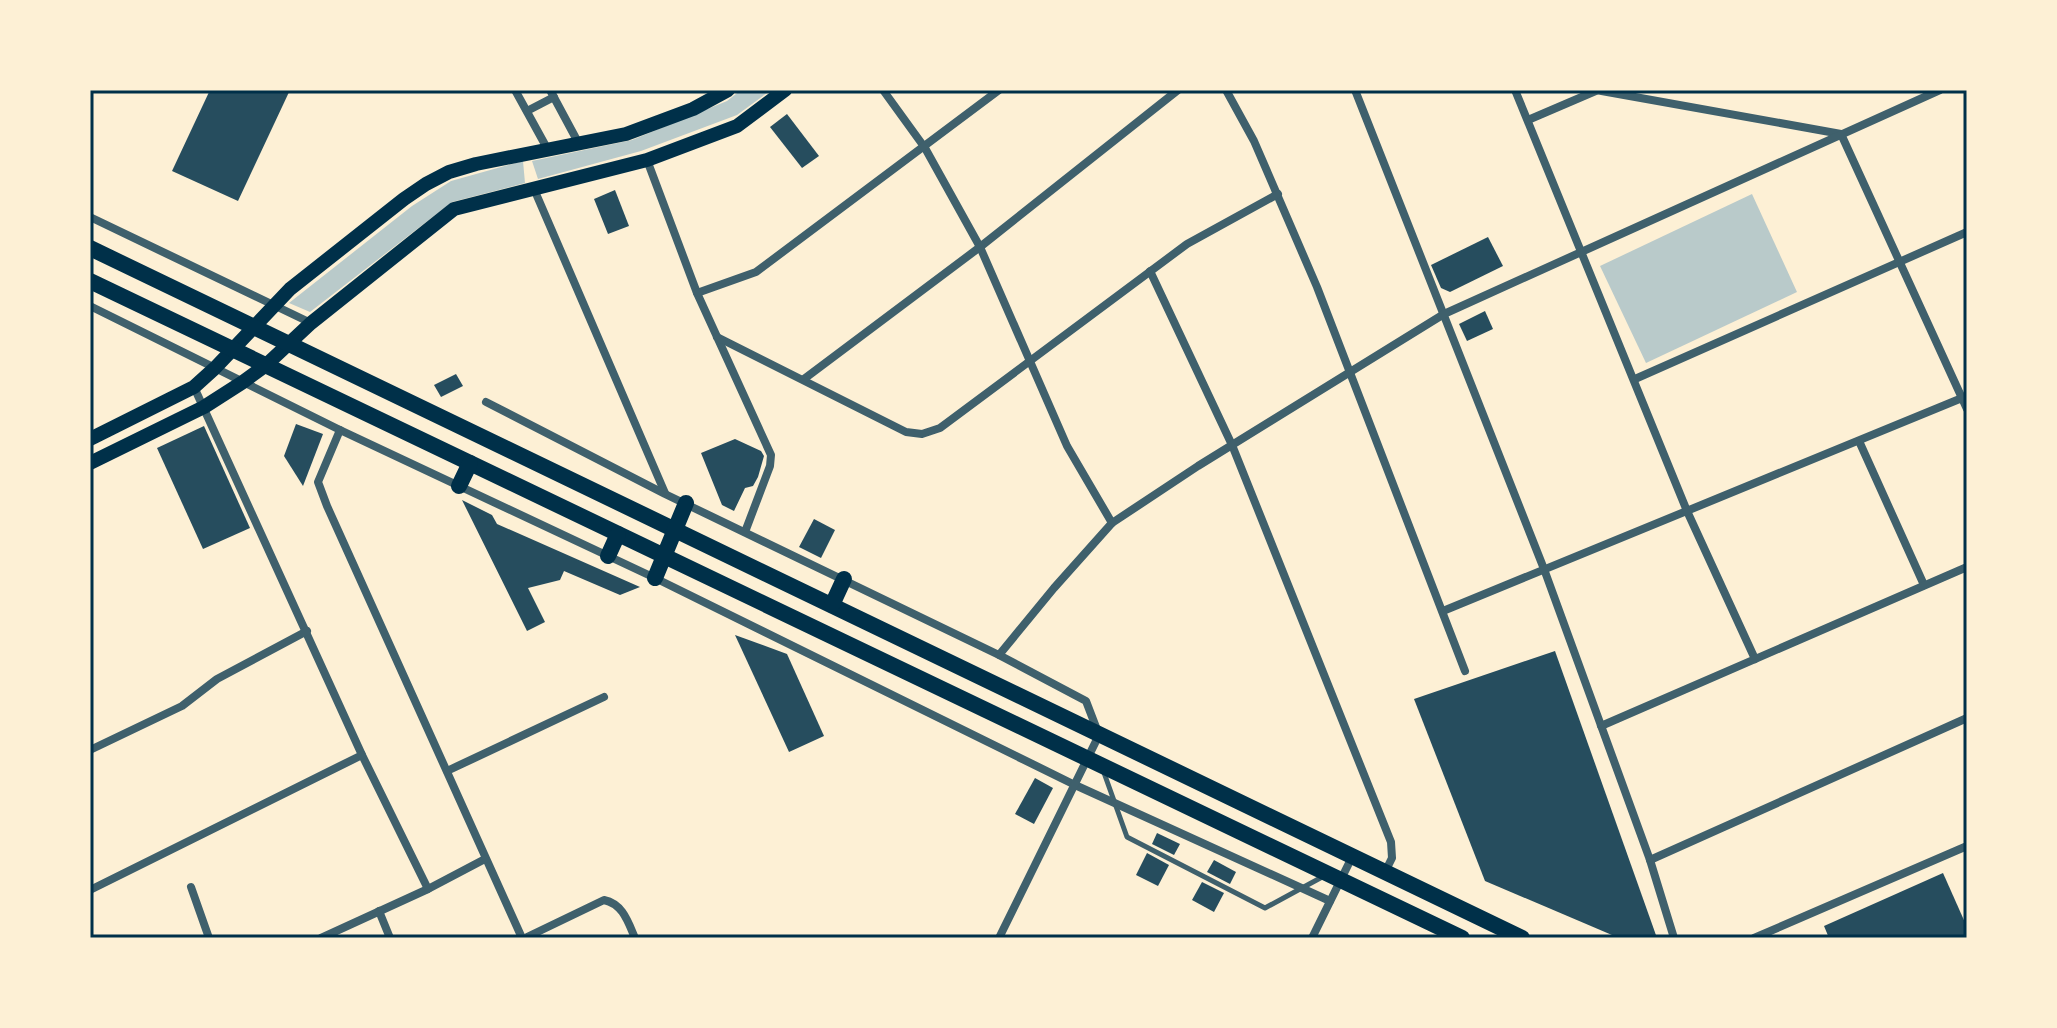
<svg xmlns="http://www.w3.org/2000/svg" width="2057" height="1028" font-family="'PT Sans Narrow',sans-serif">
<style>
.green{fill:#b9caca}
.building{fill:#264d5e}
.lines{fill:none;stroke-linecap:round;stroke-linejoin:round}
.service{stroke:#3f606c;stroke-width:5}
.minor{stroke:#3f606c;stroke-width:8}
.secondary{stroke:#003049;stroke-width:14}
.trunk{stroke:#003049;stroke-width:16}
.neatline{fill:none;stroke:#003049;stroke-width:3}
</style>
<rect width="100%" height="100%" fill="#fdf0d5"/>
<g class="green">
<polygon points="741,90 771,90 737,115 641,151 538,179 532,161 632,140 727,101"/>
<polygon points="523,161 525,183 452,202 310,312 289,303 412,206 451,181"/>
<polygon points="1752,194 1797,292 1646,363 1600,266"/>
</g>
<g class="building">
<polygon points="210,90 290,90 238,201 172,171"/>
<polygon points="787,114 819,156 802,168 770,127"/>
<polygon points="615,190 629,226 608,234 594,199"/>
<polygon points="1488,237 1503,266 1450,292 1441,288 1431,265"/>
<polygon points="1485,311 1493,329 1467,341 1459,324"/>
<polygon points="456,374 463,386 441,397 434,385"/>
<polygon points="296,424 323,434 303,486 284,456"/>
<polygon points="204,426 250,528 203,549 157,448"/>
<polygon points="735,439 761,451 764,456 758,477 753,486 745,488 734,511 722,505 701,453"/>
<polygon points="462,500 492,515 497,524 640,587 620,595 564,571 560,580 528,588 545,622 527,631"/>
<polygon points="814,519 835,530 821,558 799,547"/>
<polygon points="735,635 787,654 824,736 789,752"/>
<polygon points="1555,651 1657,938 1619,938 1485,881 1414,699"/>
<polygon points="1035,778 1053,788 1034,824 1015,814"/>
<polygon points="1157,833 1180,844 1174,855 1152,844"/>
<polygon points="1147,853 1169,865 1158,886 1136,875"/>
<polygon points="1214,860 1236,872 1230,884 1207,872"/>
<polygon points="1943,873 1967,927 1967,938 1829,938 1824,926"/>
<polygon points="1202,882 1224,893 1214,912 1192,900"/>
</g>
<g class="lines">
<polyline class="service" points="1103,770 1127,837 1265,908 1324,876"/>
<g class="minor">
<polyline points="515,90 548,150"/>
<polyline points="550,90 579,144"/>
<polyline points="883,90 925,148 980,247 1067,446 1112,523"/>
<polyline points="1226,90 1254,141 1317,287 1465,671"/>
<polyline points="1355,90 1544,569 1650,860 1674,938"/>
<polyline points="1515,90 1687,511 1755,659"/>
<polyline points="1596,90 1841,134 1967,409"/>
<polyline points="527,111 554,97"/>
<polyline points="1528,120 1598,90"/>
<polyline points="647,160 697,293 771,455 770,466 745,532"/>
<polyline points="534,189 665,493"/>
<polyline points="90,217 311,323"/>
<polyline points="1150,271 1232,445 1391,842 1392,858 1385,872"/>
<polyline points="697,293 756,272 999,90"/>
<polyline points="90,306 340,430 655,578 1075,785 1330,901"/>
<polyline points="717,337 906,432 922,434 940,428 1187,244 1278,194"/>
<polyline points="804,379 980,247 1178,90"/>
<polyline points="1635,379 1967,232"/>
<polyline points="194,387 362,755 428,889"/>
<polyline points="486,402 665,494 999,655 1086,701 1099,735 999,938"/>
<polyline points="340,430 318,482 327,506 522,938"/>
<polyline points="1859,441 1924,585"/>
<polyline points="1443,611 1962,398"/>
<polyline points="999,655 1054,588 1112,523 1198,466 1444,314 1940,90"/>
<polyline points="1601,726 1967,567"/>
<polyline points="90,750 182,706 217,679 307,631"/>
<polyline points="447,771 604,697"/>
<polyline points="1650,860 1967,718"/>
<polyline points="191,887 209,938"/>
<polyline points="90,890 362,755"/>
<polyline points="379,911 390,938"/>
<polyline points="321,938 428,889 485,859"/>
<path d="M525 938 604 900C623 904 628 922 635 938"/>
<polyline points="1312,938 1352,857"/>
<polyline points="1754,938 1967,846"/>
</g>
<g class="secondary">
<polyline points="90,439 194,387 215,368 290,289 404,199 426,184 449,172 476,164 626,134 693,109 728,90"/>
<polyline points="90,463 204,407 243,382 266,365 311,323 454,209 647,160 737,126 785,90"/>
</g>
<g class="trunk">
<polyline points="90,248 1522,938"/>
<polyline points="90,281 1462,938"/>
<polyline points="459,486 470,463"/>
<polyline points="608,556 618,534"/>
<polyline points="655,578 686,503"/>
<polyline points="832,605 844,579"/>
</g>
</g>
<rect width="2057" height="1028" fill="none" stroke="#fdf0d5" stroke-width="184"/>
<rect x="92" y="92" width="1873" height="844" class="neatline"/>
</svg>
